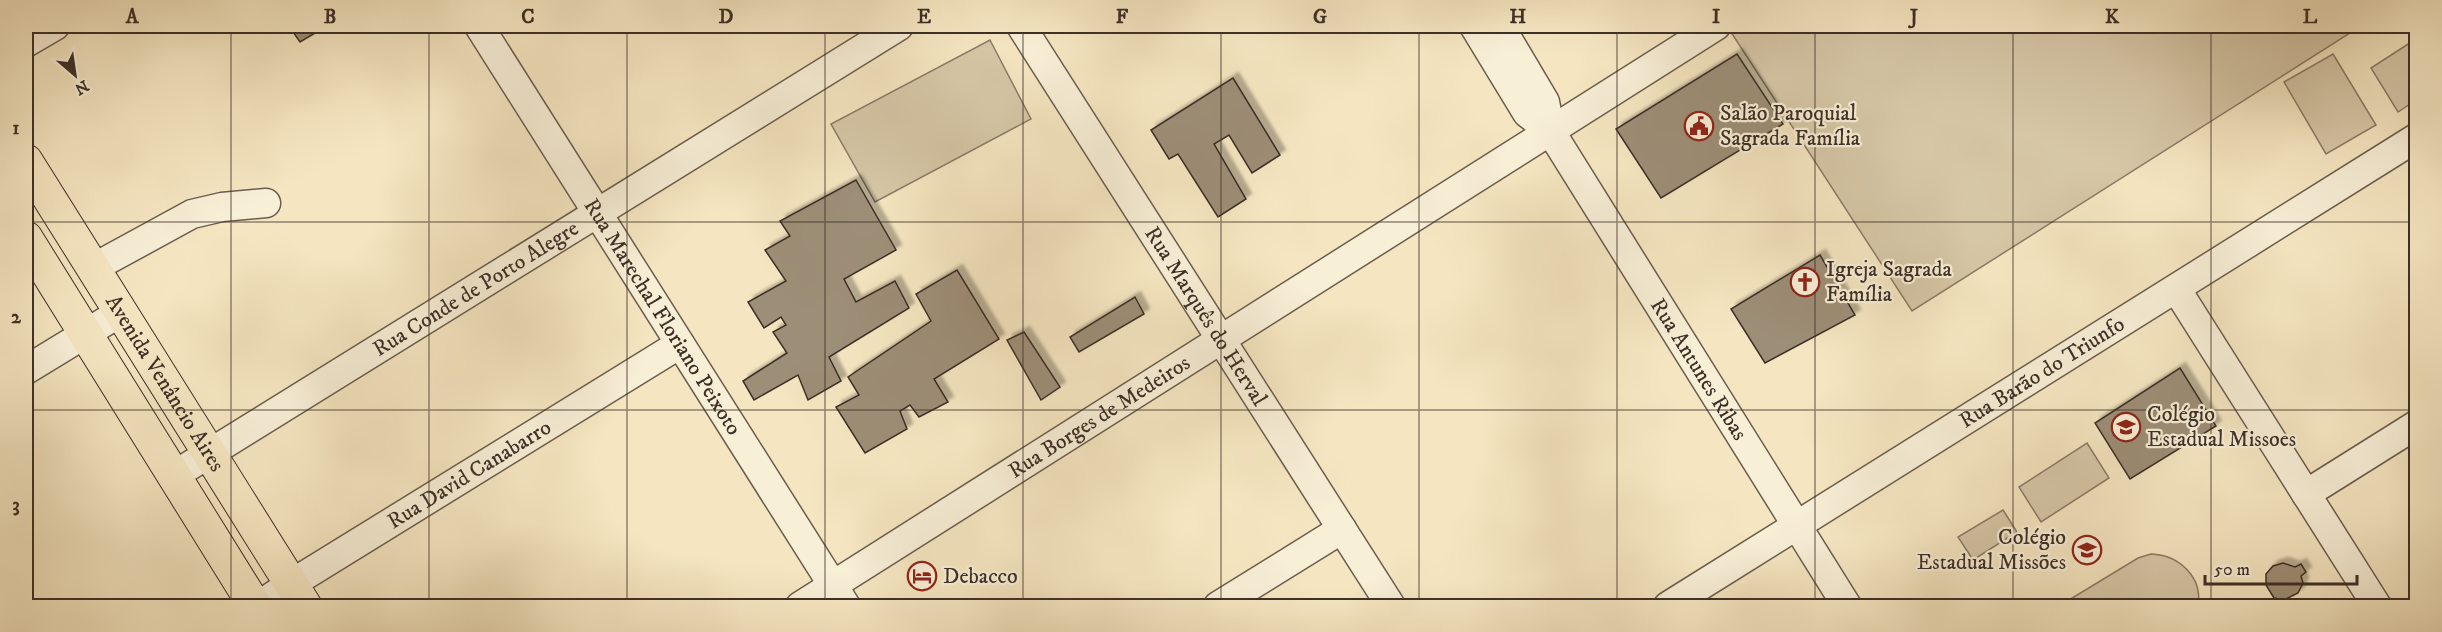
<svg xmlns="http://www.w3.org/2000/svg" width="2442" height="632" font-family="'IM FELL DW Pica',serif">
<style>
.green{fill:#d6c7a7;stroke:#8a7b67;stroke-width:1.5}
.building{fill:#9d8e77;stroke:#3d2f27;stroke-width:1.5;filter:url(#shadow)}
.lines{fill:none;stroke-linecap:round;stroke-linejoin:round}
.minor-casing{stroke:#6b5d4e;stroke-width:31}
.major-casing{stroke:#3d2f27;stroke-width:35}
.minor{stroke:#f8efd7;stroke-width:28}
.major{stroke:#f5e6c1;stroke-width:33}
.grid{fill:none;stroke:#3d2f27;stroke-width:1.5;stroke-opacity:0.55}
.labels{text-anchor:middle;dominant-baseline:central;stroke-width:4.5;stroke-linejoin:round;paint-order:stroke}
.poi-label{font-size:22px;fill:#3d2f27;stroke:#f8efd7;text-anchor:start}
.street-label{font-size:22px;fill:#3d2f27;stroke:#f8efd7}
.neatline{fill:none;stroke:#3d2f27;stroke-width:2}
.grid-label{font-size:20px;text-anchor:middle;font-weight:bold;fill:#3d2f27}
</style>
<defs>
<filter id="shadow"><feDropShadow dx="5.5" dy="-5.5" stdDeviation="1.5" flood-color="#0004"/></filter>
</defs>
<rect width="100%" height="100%" fill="#f5e6c1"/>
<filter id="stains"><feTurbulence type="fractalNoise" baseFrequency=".00333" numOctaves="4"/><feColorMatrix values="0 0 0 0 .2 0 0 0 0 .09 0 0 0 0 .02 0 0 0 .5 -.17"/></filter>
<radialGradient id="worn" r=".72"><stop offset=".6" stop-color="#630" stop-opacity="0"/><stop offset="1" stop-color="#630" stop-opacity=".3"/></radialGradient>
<g class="green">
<polygon points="1727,26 2361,26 1912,311"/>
<polygon points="2416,39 2416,100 2398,112 2371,68"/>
<polygon points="990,40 1031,119 875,202 831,124"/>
<polygon points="2333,54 2376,125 2326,154 2284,82"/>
<polygon points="2087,443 2109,478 2041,522 2019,487"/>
<polygon points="2003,510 2017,532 1973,560 1958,537"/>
<path d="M2151 554C2179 555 2203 577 2198 606H2059L2138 558Z"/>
</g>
<g class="building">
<polygon points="289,26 327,26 300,42"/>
<polygon points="1737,54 1783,124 1661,198 1616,129"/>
<polygon points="1233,78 1280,155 1252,173 1229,135 1214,144 1246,199 1218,217 1178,154 1169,159 1151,130"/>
<polygon points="856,180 896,250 844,279 856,302 895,281 909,308 829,357 841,381 808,400 798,375 754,400 743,381 787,353 773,332 786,325 781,317 764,328 748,302 786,281 765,250 790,236 780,221"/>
<polygon points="1820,255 1855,315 1765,363 1731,309"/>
<polygon points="957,270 999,339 934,379 948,402 919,417 910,405 900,411 907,429 865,453 836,407 859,395 848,377 931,321 916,294"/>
<polygon points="1135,297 1144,314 1079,352 1070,337"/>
<polygon points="1024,332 1060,387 1041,400 1007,340"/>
<polygon points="2180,368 2216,426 2130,479 2095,423"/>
<polygon points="2283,563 2295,567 2301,564 2306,572 2301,576 2303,583 2298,593 2284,600 2274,598 2266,585 2266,574 2273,566"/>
</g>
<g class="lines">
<g class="minor-casing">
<g id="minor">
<path id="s1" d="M479 26 846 606"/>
<path id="s2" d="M1021 26 1391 606"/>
<path id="s3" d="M1474 26 1527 113 1551 132 1847 606"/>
<polyline points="1500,26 1545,102 1551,132"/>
<polyline points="26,43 55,26"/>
<polyline points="93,268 192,214 222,207 266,203"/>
<polyline points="2177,290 2377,606"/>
<polyline points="26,370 121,312"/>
<path id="s4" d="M173 476 899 26"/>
<polyline points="2306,494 2416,425"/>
<path id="s5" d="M258 606 291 584 680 344"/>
<path id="s6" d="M800 606 1716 26"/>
<polyline points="1218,606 1342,529"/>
<path id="s7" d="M1668 606 2416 138"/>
</g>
</g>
<g class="major-casing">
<g id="major">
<path id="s8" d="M26 161 305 606"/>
<polyline points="26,238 255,606"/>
</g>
</g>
<use href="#minor" class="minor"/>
<use href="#major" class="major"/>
</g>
<path class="grid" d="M231 26V606M429 26V606M627 26V606M825 26V606M1023 26V606M1221 26V606M1419 26V606M1617 26V606M1815 26V606M2013 26V606M2211 26V606M26 222H2416M26 410H2416"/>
<defs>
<g id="civic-ring" transform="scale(1.5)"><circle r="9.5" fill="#f8efd7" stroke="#8f2418" stroke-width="1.5"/><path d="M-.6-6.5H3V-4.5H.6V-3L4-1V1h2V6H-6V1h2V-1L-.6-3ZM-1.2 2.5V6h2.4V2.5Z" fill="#8f2418"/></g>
<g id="church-ring" transform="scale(1.5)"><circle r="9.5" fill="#f8efd7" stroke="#8f2418" stroke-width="1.5"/><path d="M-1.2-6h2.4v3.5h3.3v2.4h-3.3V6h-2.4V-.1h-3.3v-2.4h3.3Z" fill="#8f2418"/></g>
<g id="school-ring" transform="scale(1.5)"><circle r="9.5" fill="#f8efd7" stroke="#8f2418" stroke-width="1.5"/><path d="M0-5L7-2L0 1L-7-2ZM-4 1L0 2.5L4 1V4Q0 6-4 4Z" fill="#8f2418"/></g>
<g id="hotel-ring" transform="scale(1.5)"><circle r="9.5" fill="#f8efd7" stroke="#8f2418" stroke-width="1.5"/><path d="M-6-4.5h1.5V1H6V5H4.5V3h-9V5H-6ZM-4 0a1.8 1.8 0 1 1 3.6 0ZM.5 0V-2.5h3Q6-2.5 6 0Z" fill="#8f2418"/></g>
</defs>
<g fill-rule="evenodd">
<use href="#civic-ring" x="1699" y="126"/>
<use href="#church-ring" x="1805" y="282"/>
<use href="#school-ring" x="2126" y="427"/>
<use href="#school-ring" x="2087" y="550"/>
<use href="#hotel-ring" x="922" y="576"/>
</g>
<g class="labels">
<g class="poi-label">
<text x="1720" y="113">Salão Paroquial<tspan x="1720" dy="25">Sagrada Família</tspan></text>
<text x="1826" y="269">Igreja Sagrada<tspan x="1826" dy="25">Família</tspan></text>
<text x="2147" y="414">Colégio<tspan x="2147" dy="25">Estadual Missoes</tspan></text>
<text x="2066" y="537" text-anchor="end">Colégio<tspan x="2066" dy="25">Estadual Missões</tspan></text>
<text x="943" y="576">Debacco</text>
</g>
<g class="street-label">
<text stroke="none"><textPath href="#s4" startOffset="356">Rua Conde de Porto Alegre</textPath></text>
<text stroke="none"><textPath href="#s1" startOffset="344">Rua Marechal Floriano Peixoto</textPath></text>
<text stroke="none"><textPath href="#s2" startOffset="344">Rua Marquês do Herval</textPath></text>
<text stroke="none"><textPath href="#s3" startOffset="412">Rua Antunes Ribas</textPath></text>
<text stroke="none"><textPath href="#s7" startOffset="441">Rua Barão do Triunfo</textPath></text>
<text stroke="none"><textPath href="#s8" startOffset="262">Avenida Venâncio Aires</textPath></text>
<text stroke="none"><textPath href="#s6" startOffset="354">Rua Borges de Medeiros</textPath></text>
<text stroke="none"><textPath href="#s5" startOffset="249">Rua David Canabarro</textPath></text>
</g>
</g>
<rect width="2442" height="632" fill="none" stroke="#f5e6c1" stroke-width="66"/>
<g transform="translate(75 75) rotate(151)" stroke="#f8efd7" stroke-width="4.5" paint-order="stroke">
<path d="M0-4.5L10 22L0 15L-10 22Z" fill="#3d2f27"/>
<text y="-9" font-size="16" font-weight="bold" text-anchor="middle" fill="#3d2f27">N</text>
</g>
<path d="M2205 575v9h152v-9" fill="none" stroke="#3d2f27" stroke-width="3"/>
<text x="2214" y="575" font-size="18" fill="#3d2f27" stroke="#f8efd7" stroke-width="4.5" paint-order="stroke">50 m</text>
<rect x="33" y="33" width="2376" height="566" class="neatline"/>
<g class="grid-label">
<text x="132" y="23">A</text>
<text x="330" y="23">B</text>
<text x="528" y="23">C</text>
<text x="726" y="23">D</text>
<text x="924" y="23">E</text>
<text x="1122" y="23">F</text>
<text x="1320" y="23">G</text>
<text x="1518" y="23">H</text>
<text x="1716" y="23">I</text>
<text x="1914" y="23">J</text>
<text x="2112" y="23">K</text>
<text x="2310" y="23">L</text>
<text x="16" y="134">1</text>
<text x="16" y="323">2</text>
<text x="16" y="511">3</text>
</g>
<rect width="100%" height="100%" filter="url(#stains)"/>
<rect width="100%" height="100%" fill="url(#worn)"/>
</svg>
